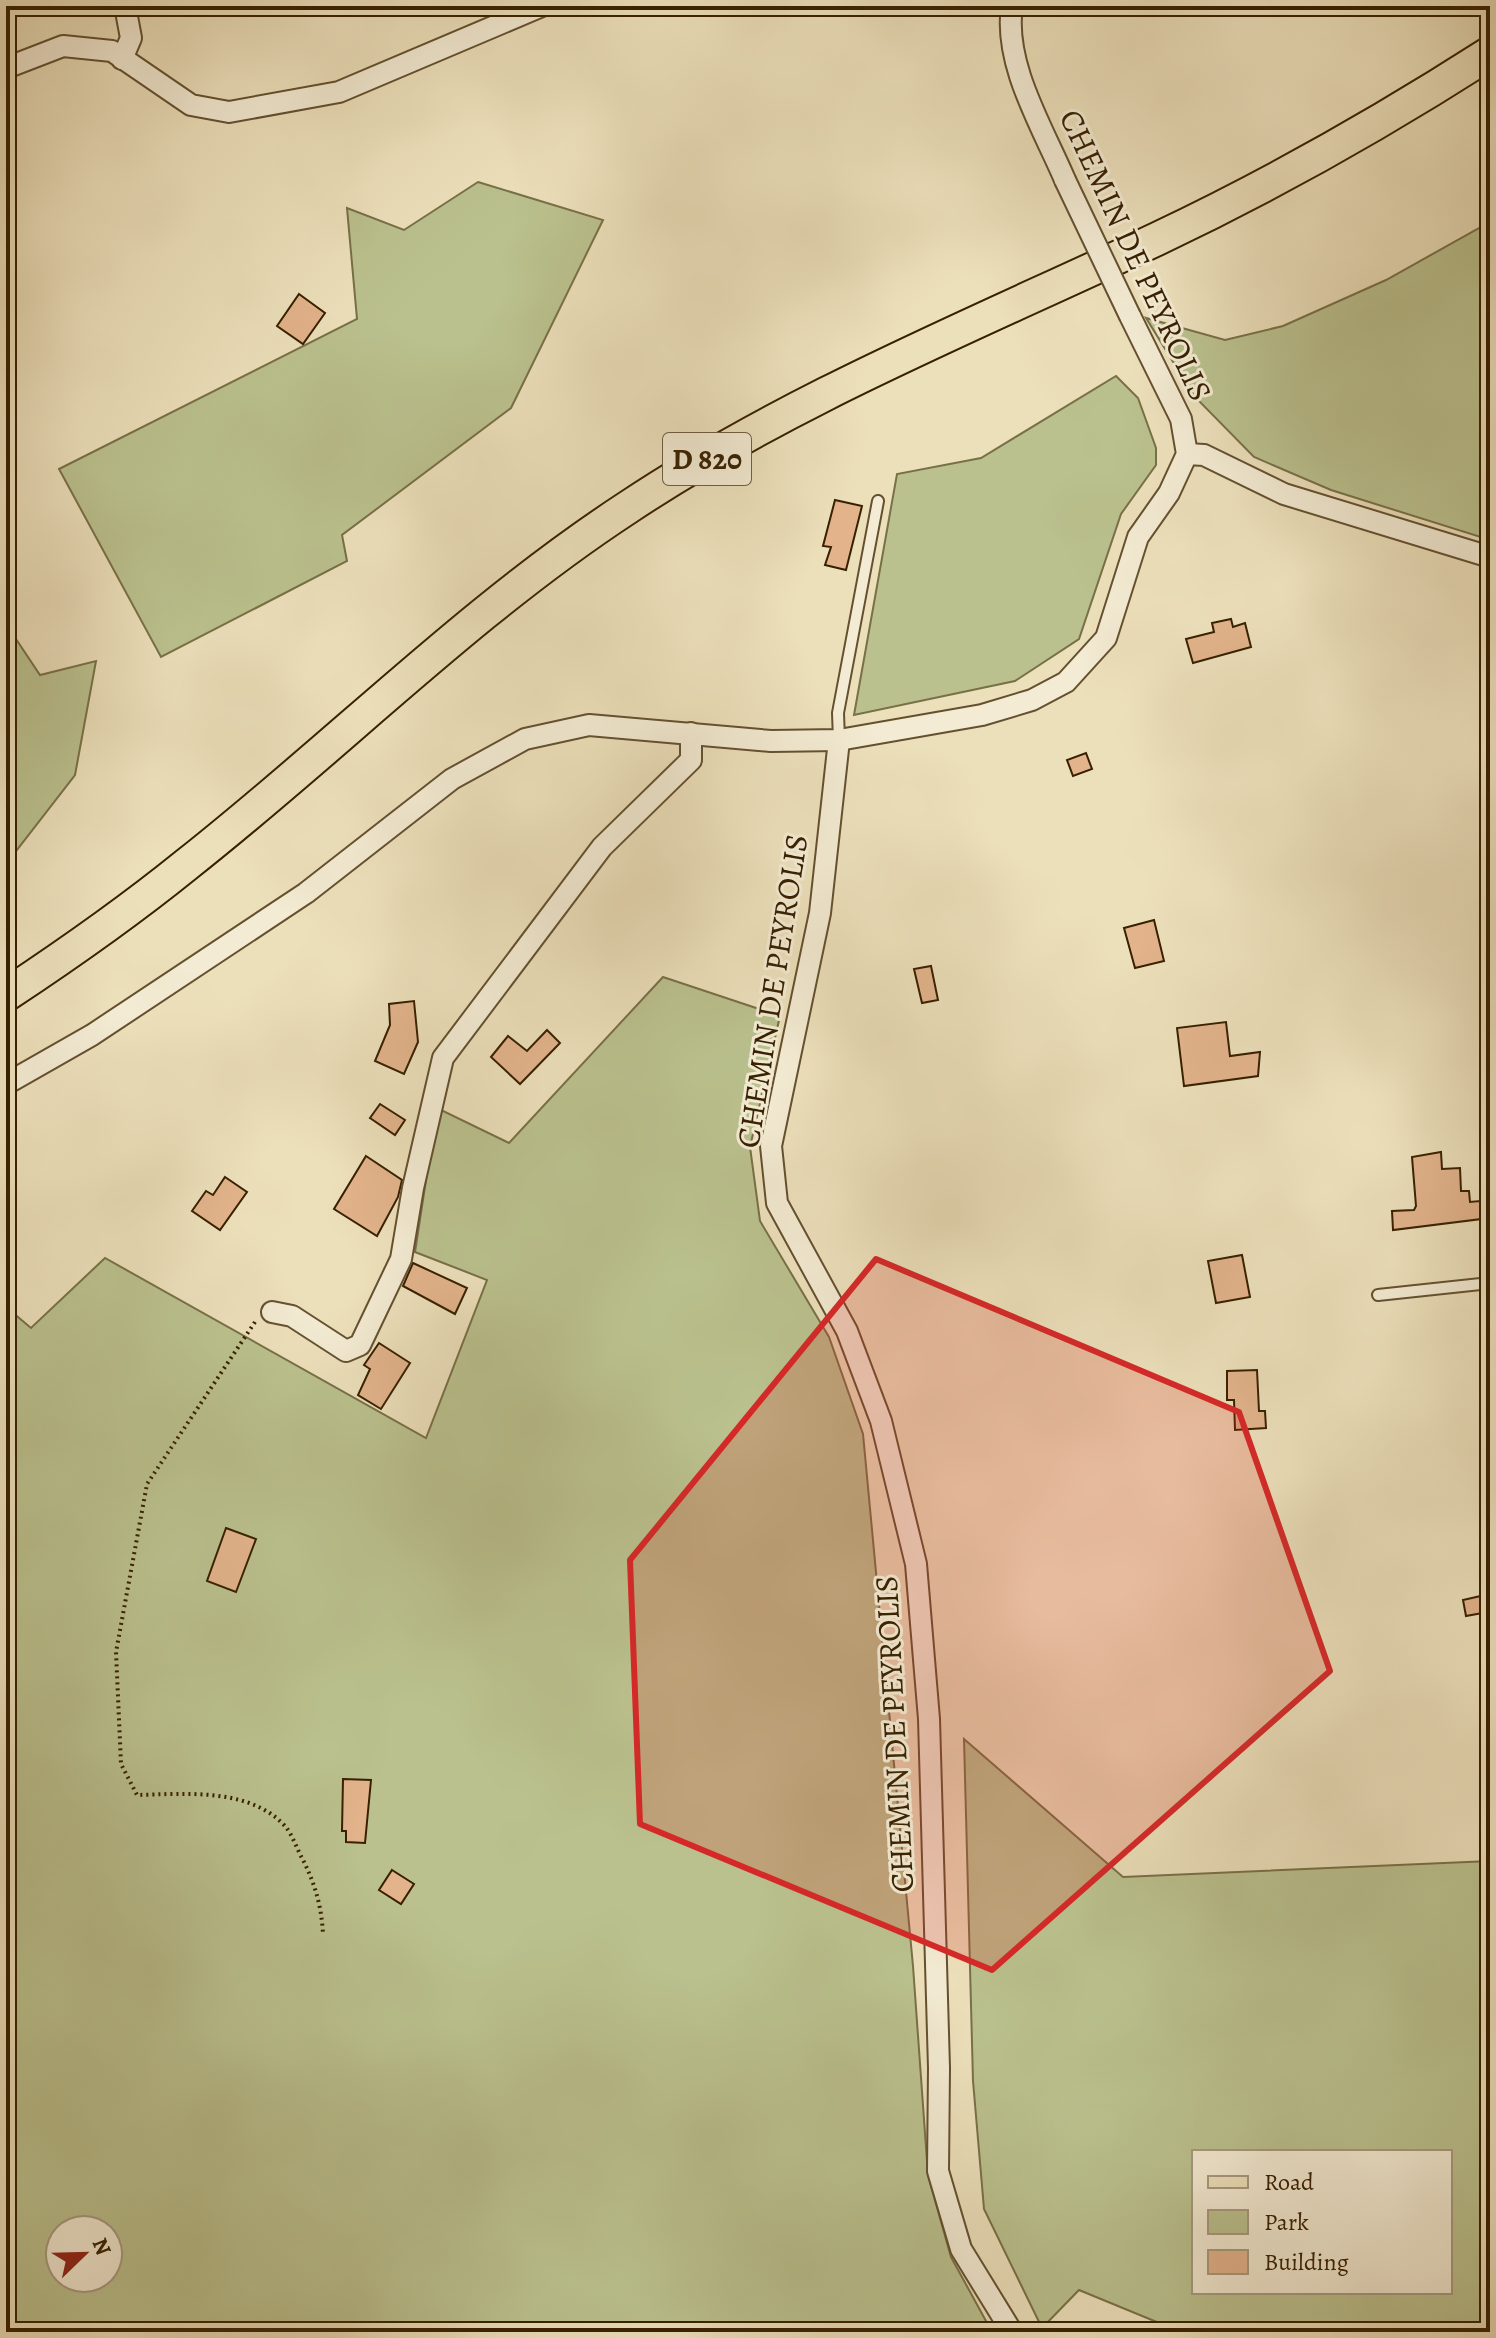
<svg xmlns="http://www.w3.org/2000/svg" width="1496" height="2338" font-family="Alegreya,serif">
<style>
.green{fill:#bac18e;stroke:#787047;stroke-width:2;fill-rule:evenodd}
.building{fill:#e3b48c;stroke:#372000;stroke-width:2}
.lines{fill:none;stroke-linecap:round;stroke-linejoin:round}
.service-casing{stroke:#64502f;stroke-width:14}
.minor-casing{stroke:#64502f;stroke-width:24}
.primary-casing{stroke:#372000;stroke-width:36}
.path{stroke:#372000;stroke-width:4;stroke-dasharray:2 4;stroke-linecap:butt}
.service{stroke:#f3ebd3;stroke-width:10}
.minor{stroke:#f3ebd3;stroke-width:20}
.primary{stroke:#ece0bb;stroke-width:32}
.minor-bridge-casing{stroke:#64502f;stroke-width:24;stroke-linecap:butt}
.minor-bridge{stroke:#f3ebd3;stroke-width:20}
.marked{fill:#d62828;fill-opacity:0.2;stroke:#d62828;stroke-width:6;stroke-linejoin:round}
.labels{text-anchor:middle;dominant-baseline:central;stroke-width:6;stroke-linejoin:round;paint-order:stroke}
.shield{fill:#f3ebd3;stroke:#6f5d3f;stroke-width:2}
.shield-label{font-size:30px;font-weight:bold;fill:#372000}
.street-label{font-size:32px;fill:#372000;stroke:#f3ebd3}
</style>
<rect width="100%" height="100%" fill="#ece0bb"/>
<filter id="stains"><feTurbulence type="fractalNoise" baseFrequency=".0025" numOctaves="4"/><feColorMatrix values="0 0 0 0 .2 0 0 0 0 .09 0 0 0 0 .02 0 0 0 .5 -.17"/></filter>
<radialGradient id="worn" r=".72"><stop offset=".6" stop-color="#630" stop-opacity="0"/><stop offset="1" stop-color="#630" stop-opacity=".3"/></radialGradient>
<g class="green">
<polygon points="478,182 603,220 511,408 342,535 347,561 161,657 59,469 357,319 347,208 404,230"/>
<polygon points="1490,222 1490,540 1331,490 1254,457 1194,396 1146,318 1225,340 1283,326 1386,280"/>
<polygon points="1116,376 1138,398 1156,448 1156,465 1121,514 1079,639 1015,681 854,715 897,474 981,458"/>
<polygon points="6,624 40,675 96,661 75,775 6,864"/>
<path d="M663 977 780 1016 750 1147 760 1221 829 1337 863 1434 913 1966 928 2175 951 2257 992 2332H6V1307L31 1328 105 1258 426 1438 487 1280 415 1252 437 1108 509 1143ZM60 2230H108V2278H60Z"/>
<path d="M964 1739 1123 1877 1490 1861V2332H1181L1079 2290 1042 2328 984 2209 973 2081ZM1450 2152V2292H1194V2152Z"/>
</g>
<g class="building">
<polygon points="299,294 325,313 303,344 277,326"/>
<polygon points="835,500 862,506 846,570 825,565 831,547 823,546"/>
<polygon points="1231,619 1233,627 1245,623 1251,647 1193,663 1186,639 1214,632 1212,623"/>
<polygon points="1086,753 1092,769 1073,776 1067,760"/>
<polygon points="1154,920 1164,961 1135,968 1124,928"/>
<polygon points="931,966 938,1000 922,1003 914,969"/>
<polygon points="414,1001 418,1042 404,1074 375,1061 390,1025 389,1004"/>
<polygon points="1226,1022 1230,1056 1260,1052 1258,1076 1184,1086 1177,1028"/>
<polygon points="547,1030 560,1043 520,1084 491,1057 508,1036 527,1051"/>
<polygon points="380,1104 405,1120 395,1135 370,1118"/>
<polygon points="1441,1152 1442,1169 1460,1168 1461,1191 1469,1191 1470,1202 1480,1201 1481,1219 1393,1230 1392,1211 1414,1210 1416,1206 1412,1157"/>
<polygon points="366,1156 402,1180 398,1197 377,1236 334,1209"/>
<polygon points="225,1177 247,1192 220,1230 192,1211 206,1191 213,1195"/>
<polygon points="1242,1255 1250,1297 1216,1303 1208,1261"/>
<polygon points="413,1263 467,1288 455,1314 403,1286"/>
<polygon points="379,1343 410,1363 381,1409 358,1395 370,1369 364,1365"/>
<polygon points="1257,1370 1259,1411 1265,1411 1266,1428 1235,1430 1234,1400 1227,1400 1227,1371"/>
<polygon points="226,1528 256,1539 236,1592 207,1581"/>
<polygon points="1485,1595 1488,1612 1466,1616 1463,1600"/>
<polygon points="343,1779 371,1780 365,1843 346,1842 346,1831 342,1831"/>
<polygon points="392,1870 414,1884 401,1904 379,1890"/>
</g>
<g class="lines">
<g class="service-casing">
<g id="service">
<polyline points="839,740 838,713 878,501"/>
<polyline points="1378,1295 1490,1283"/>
</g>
</g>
<g class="minor-casing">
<g id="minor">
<path d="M1012 6C1003 64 1043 128 1065 180"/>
<polyline points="122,59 131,38 125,6"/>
<polyline points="6,68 63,46 112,51 191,105 229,112 339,92 542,6"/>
<polyline points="1187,454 1204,455 1284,494 1490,557"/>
<polyline points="839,740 820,913 771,1146 777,1203 847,1331 881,1421 916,1564 929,1719 939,2068 938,2171 961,2249 1012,2332"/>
<polyline points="6,1084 92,1035 306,893 452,779 525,739 589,725 771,741 839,740 982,715 1032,700 1066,682 1106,638 1138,537 1169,493 1187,454 1181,419 1130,316"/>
<polyline points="272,1312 292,1316 346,1351 360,1345 401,1259 413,1188 443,1058 602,847 691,760 691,733"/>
</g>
</g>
<g class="primary-casing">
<path id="primary" d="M6 995C68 954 128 912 186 865 335 748 468 612 627 508 792 398 979 323 1157 239 1271 185 1384 121 1490 53"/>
</g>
<path class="path" d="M255 1322 147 1484 116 1652 121 1764 137 1795C184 1794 249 1787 285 1826 292 1834 297 1849 302 1858 315 1883 322 1908 323 1935"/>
<use href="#service" class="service"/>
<use href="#minor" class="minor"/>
<use href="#primary" class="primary"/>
<g class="minor-bridge-casing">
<polyline id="minor-bridge" points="1065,180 1130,316"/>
</g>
<use href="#minor-bridge" class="minor-bridge"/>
</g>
<path class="marked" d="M876 1259 1239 1412 1330 1671 992 1970 640 1824 630 1560Z"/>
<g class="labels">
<rect class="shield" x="663" y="433" width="88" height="52" rx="6"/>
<g class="shield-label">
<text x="707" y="459">D 820</text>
</g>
<g class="street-label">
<text transform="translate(1136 255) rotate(65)">CHEMIN DE PEYROLIS</text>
<text transform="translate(772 991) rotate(-81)">CHEMIN DE PEYROLIS</text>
<text transform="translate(894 1734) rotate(-93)">CHEMIN DE PEYROLIS</text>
</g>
</g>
<rect width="1496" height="2338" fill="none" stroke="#ece0bb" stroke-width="32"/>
<rect x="8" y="8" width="1480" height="2322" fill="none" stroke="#372000" stroke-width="4"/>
<rect x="16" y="16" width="1464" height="2306" fill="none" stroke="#372000" stroke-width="2"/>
<rect x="1192" y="2150" width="260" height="144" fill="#f3ebd3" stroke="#a89a7f" stroke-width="2"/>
<rect x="1208" y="2176" width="40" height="12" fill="#ece0bb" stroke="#a89a7f" stroke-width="2"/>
<text x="1264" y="2190" font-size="24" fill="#372000">Road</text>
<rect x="1208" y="2210" width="40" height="24" fill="#bac18e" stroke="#a89a7f" stroke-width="2"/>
<text x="1264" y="2230" font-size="24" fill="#372000">Park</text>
<rect x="1208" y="2250" width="40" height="24" fill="#e3b48c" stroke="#a89a7f" stroke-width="2"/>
<text x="1264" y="2270" font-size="24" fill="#372000">Building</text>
<g transform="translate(84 2254) rotate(67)"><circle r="38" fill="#f3ebd3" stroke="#a89a7f" stroke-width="2"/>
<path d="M0-6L14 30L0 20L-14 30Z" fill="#8f2418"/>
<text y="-12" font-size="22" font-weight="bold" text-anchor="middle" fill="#372000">N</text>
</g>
<rect width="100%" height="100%" filter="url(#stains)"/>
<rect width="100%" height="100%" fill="url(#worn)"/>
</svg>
